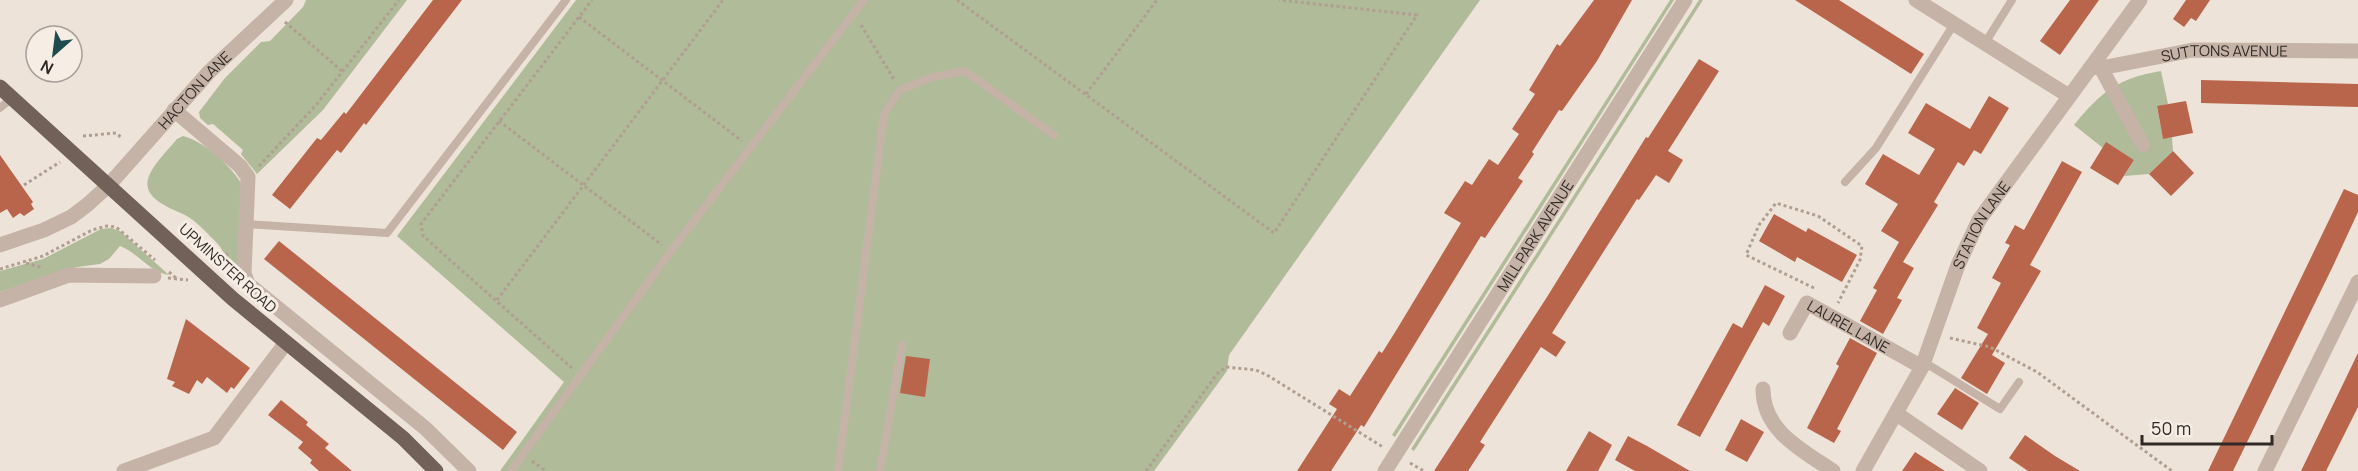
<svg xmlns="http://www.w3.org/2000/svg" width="2358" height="471" font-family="Manrope,sans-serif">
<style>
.green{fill:#b0bb9a}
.building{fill:#b9654c}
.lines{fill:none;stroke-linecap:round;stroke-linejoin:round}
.path{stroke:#b09e91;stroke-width:3;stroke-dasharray:3 3;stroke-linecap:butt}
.service{stroke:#c4b3a6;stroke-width:8}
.minor{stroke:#c4b3a6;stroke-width:15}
.tertiary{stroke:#c4b3a6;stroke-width:15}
.primary{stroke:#726158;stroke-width:15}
.labels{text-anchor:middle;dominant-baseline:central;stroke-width:6;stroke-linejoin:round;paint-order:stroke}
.street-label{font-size:15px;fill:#312926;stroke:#f6eee4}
</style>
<rect width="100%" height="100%" fill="#eee3d8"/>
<g class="green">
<polygon points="306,0 407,0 323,110 257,174 241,154 243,150 213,124 208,125 200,118 199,112 225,78 261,42 270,41 303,7"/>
<polygon points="576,0 1480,0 1229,355 1227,371 1154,471 500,471 564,382 397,236"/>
<polygon points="1670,0 1674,0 1395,437 1392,435"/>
<polygon points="1699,0 1703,0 1414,451 1411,449"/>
<path d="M2161 71 2168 104 2157 107 2163 138 2172 137 2173 151 2149 174 2124 176 2134 160 2106 143 2103 148 2074 125C2101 92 2118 78 2161 71Z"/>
<path d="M183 136C204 141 230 165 241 183L245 289C229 274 229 253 213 239 205 231 195 220 185 215 170 208 140 198 149 176 155 162 168 150 177 139Z"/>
<path d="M111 228 120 231 169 275C151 273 138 253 120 246L109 259 100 264 77 267 0 292V271L43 259 101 229Z"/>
</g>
<g class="building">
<polygon points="433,0 462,0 366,125 364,123 341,153 337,150 290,209 272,195 317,138 321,140 344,112 346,114"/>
<polygon points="1594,0 1632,0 1597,61 1562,111 1559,110 1532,152 1534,154 1518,178 1523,181 1485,238 1481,236 1364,427 1361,425 1331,471 1297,471 1337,409 1329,404 1339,389 1350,396 1379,351 1382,353 1397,329 1461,223 1444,213 1465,181 1472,185 1489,159 1498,165 1519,134 1512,129 1535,94 1529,90 1557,44 1560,46"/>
<polygon points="1795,0 1839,0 1924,54 1911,74"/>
<polygon points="2070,0 2099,0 2060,55 2040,41"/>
<polygon points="2186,0 2210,0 2196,21 2191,18 2184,27 2173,19"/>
<polygon points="1699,59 1719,71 1668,151 1683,160 1669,183 1656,175 1639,200 1637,199 1552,333 1566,342 1556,357 1541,347 1480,442 1485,445 1468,471 1434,471 1547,297 1646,137 1648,138"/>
<polygon points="2201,80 2358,84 2358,107 2201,103"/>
<polygon points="1989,96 2009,108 1981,154 1974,150 1964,166 1958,162 1934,202 1938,205 1903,262 1914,268 1897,298 1902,300 1883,334 1860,321 1877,290 1873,288 1899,242 1881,231 1898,204 1865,184 1883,154 1919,175 1935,149 1908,133 1926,103 1970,129"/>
<polygon points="2186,101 2193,133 2163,139 2157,106"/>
<polygon points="2106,142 2134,160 2118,185 2090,168"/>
<polygon points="2173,151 2194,173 2171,196 2149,174"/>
<polygon points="0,155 33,202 31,204 34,209 24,216 20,213 13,218 7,209 0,213"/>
<polygon points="2062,161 2082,172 2030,265 2041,271 1992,355 2005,363 1987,394 1961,378 1988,334 1977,328 2001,283 1992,278 2010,245 2005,243 2015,225 2024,230"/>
<polygon points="2344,189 2358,195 2358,212 2333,266 2233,471 2208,471"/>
<polygon points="1774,214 1806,232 1808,228 1857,255 1842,282 1797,257 1795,262 1759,241"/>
<polygon points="279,241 517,432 503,450 264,259"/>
<polygon points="1765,285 1785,296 1769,326 1763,322 1700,437 1677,425 1733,323 1742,328"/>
<polygon points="186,319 250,368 234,389 231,387 227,393 207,377 202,384 197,380 189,394 172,386 175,382 167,379"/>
<polygon points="1850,338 1877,353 1837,429 1841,431 1834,443 1807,428 1839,366 1836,364"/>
<polygon points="2358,353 2358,407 2326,471 2301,471"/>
<polygon points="906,356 930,359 925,397 900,393"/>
<polygon points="1955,388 1979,403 1962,430 1937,414"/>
<polygon points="281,400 308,422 306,425 329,444 325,448 352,471 319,471 310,463 312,460 298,448 303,442 268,415"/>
<polygon points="1741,419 1764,432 1747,462 1725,450"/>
<polygon points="1589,431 1612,445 1598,471 1566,471"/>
<polygon points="2025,435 2055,456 2080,471 2028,471 2009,458"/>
<polygon points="1628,436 1647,446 1690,471 1635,471 1615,460"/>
<polygon points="1915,452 1945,471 1902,471"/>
</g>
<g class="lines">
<g class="path">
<polyline points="957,0 1274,233 1417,15 1279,0"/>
<polyline points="579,17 742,141"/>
<polyline points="285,22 343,72"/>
<polyline points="861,25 895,81"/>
<polyline points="1086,94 1157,0"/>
<polyline points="499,121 662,245"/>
<polyline points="83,136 116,133 122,138"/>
<polyline points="259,166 316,105 399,0"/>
<polyline points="24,185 60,162"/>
<polyline points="220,257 228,254"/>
<polyline points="26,263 43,268"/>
<polyline points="0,269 43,256 92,230 107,226 116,227 155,260"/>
<polyline points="169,272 177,279"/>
<polyline points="168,278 188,280"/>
<polyline points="1814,288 1746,255 1759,225 1776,203 1818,216 1862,246 1860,260 1838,303"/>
<polyline points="497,300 723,0"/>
<polyline points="1950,338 1990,347 2037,372 2172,471"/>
<polyline points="572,368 423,236 421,224 592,0"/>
<polyline points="532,461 546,471"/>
<polyline points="1410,463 1424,471"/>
<polyline points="1146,471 1217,374 1226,367 1256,370 1267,375 1383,447"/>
</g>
<g class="service">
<polyline points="1985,43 2012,0"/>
<polyline points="0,108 12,98"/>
<polyline points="1845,182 1876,148 1954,24"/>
<polyline points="246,224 387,233 566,0"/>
<polyline points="1924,362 2000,409 2019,382"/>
<polyline points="511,471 671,251 864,0"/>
<polyline points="838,471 884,114 900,90 933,77 965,71 1054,135"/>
<polyline points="880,471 902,345"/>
</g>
<g class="minor">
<polyline points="2101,68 2143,145"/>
<polyline points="174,110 240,166 248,177 244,273 248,284 425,428 469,471"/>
<polyline points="0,300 69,275 154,276"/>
<path id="s1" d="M1790 333 1807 303 1922 367"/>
<path d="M1763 389C1763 431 1802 450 1833 471"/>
<polyline points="1897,414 1980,471"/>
<polyline points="124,471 214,438 285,344"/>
<path id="s2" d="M1385 471 1685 0"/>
<polyline points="2265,471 2358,282"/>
</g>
<g class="tertiary">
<polyline points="1916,0 2069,96"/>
<path id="s3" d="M2091 67 2101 68 2193 50 2358 51"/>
<path id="s4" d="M0 245 44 230 71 217 87 205 108 186 209 72 286 0"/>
<path id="s5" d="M1863 471 1922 367 1958 265 1979 220 2140 0"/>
</g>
<polyline class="primary" points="0,87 233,299 403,438 436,471"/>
</g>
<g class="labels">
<g class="street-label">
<text stroke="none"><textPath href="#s3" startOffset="135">SUTTONS AVENUE</textPath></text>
<text stroke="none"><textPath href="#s4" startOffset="254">HACTON LANE</textPath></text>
<text stroke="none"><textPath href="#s5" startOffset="274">STATION LANE</textPath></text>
<text stroke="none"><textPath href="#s2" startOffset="279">MILL PARK AVENUE</textPath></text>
<text transform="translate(228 268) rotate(42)">UPMINSTER ROAD</text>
<text stroke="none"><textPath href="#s1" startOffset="82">LAUREL LANE</textPath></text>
</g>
</g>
<g transform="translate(54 54) rotate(208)"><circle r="28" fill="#f6eee4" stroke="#a79f98" stroke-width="1.5"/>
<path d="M0-4.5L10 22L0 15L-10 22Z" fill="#204b4e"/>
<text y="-9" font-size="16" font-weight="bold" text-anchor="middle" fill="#312926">N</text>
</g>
<path d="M2142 435v9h130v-9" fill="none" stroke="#312926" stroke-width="3"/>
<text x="2151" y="435" font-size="18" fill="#312926" stroke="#f6eee4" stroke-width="4.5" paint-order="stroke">50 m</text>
</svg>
